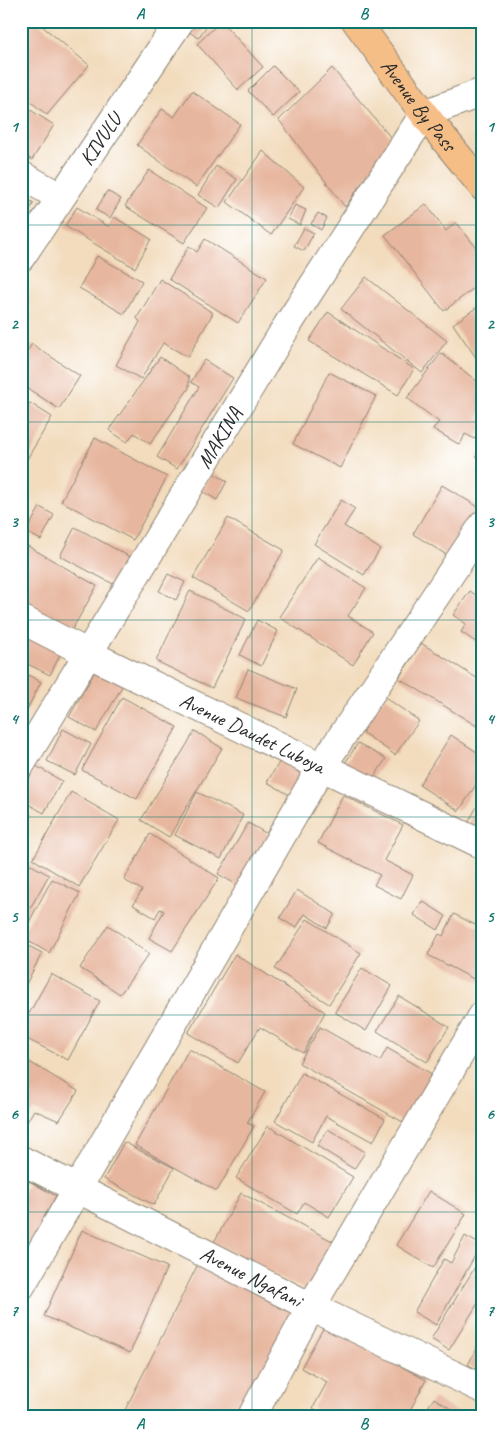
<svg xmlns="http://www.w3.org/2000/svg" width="504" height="1437" font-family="Caveat,sans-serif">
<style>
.building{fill:#e7b69e}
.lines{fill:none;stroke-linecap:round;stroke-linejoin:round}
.street-casing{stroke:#8e8474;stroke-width:30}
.highway-casing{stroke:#8e8474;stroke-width:30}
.street{stroke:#fff;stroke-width:28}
.highway{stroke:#f6be87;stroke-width:28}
.grid{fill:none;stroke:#0f766e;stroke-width:1;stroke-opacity:0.55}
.labels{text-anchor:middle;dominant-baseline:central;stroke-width:4.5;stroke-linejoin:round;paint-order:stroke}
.street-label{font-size:21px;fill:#2b2b2b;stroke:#fff}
.neatline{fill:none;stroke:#0f766e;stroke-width:2}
.grid-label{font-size:16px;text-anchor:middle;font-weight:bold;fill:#0f766e}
</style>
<rect width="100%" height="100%" fill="#fff"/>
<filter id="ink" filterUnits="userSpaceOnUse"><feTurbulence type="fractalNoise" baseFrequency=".02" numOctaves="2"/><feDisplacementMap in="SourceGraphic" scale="10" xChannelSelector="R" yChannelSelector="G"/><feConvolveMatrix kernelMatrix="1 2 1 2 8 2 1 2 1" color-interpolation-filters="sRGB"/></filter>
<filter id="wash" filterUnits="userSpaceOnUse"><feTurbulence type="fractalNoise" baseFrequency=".0096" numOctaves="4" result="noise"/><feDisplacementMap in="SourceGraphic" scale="20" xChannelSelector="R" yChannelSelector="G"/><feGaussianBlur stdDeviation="1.12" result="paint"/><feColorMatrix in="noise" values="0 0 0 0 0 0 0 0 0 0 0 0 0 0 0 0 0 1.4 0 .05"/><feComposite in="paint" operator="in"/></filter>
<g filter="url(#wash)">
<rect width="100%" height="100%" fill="#f2dcbd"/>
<g id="blocks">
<g class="building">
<polygon points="21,21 36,21 89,65 47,115 21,94"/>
<polygon points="189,21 210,21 198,38 185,29"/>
<polygon points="221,21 263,67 238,90 197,44"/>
<polygon points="273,66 299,92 273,117 248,91"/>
<polygon points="332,68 392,139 345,207 279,120"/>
<polygon points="192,91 240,124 196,187 137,145 162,109 174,117"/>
<polygon points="21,104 54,125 32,160 21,153"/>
<polygon points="263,151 304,187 271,235 227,202"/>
<polygon points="216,166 237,179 219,208 198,195"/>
<polygon points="149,170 207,208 184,243 125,206"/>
<polygon points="107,191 121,199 110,218 96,210"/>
<polygon points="21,196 34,203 21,224"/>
<polygon points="426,204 446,231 456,222 483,256 483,281 444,311 385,235"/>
<polygon points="295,205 306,210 300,225 288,219"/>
<polygon points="77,207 109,227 114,217 151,239 135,268 65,226"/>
<polygon points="318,213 327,218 321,230 311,224"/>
<polygon points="304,228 314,233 304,251 294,246"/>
<polygon points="205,239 267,278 238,323 169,279 189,246 197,252"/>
<polygon points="97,256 142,281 124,314 79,288"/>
<polygon points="366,277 447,341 422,373 341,309"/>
<polygon points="160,279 213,313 188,357 163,343 141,379 116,365 140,322 137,318"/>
<polygon points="483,303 483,368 453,324"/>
<polygon points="328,312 414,369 398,395 309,341"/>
<polygon points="32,344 80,376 59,409 21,384 21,361"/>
<polygon points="441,353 483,386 483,410 478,417 483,421 483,426 475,439 465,434 460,445 433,429 439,422 407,398"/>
<polygon points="160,357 189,377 189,388 150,444 134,433 127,442 109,430"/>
<polygon points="204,360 233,378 177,469 157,457 199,387 191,382"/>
<polygon points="329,372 376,396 340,468 293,444"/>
<polygon points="30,403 52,417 21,469 21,414 23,415"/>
<polygon points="95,438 167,477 133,540 61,501"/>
<polygon points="483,444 483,460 476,457"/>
<polygon points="213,473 227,481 217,500 202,491"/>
<polygon points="442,485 480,508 450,557 413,534"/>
<polygon points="341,500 355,509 344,526 380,549 364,575 314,544"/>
<polygon points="40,507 54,515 41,540 26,532"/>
<polygon points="228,518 284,550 249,611 193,578"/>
<polygon points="75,527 132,558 117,586 60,556"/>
<polygon points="21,542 97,586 69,635 21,608"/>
<polygon points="318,557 366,588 348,616 373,632 353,665 279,617"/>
<polygon points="168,574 185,582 176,600 159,591"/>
<polygon points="190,591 246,619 212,688 156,661"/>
<polygon points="470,591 483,600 483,647 461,632 466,624 453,615"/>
<polygon points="257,620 278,631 261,666 240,655"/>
<polygon points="26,630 63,649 50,675 21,661 21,638"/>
<polygon points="421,643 483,682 483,723 480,728 399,678"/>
<polygon points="97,668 124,683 96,732 69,717"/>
<polygon points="248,669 297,689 286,717 236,698"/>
<polygon points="21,671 41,682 21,721"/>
<polygon points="122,697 177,727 137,799 82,770"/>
<polygon points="385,697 419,721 395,755 362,732"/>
<polygon points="63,729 91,744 75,775 47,761"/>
<polygon points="195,731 222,748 169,837 141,820"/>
<polygon points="451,735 483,756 483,774 459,811 419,785"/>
<polygon points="358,743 386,759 372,780 345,763"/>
<polygon points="280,761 305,776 293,797 267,782"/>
<polygon points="36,766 62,781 44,813 21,800 21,792"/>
<polygon points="71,792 119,820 79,887 33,859"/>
<polygon points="197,792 243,815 221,859 175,835"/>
<polygon points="343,795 403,825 384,860 413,875 401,899 374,885 380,875 318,843"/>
<polygon points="483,795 483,836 466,827"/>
<polygon points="21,810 30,815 21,830"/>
<polygon points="248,823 269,835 239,886 218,874"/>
<polygon points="150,834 219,878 172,951 149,938 164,911 160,909 155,918 133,905 142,890 124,880"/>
<polygon points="26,862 49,875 21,924 21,871"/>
<polygon points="52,879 80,893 49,953 21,937"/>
<polygon points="297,890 335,914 327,928 305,914 296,928 280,918"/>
<polygon points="422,901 446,916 438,930 414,915"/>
<polygon points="454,914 483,929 483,984 428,955 439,934 443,936"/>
<polygon points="307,919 361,953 329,1004 275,969"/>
<polygon points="108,925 149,954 120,994 80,968"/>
<polygon points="21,942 42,953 21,994"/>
<polygon points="235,954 325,1012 303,1053 260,1027 238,1063 188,1033"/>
<polygon points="362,968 392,986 366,1031 335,1012"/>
<polygon points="51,974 100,1001 68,1060 21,1036 21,1028"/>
<polygon points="399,996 449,1027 427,1062 377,1031"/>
<polygon points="320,1027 380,1061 387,1048 435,1076 408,1125 299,1063"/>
<polygon points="189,1049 265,1092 247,1123 254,1126 217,1191 135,1145"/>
<polygon points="21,1057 78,1091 59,1121 34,1110 21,1132"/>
<polygon points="302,1073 385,1119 373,1142 326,1116 312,1142 275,1121"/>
<polygon points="268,1126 353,1177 329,1217 304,1202 297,1214 236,1178"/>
<polygon points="328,1129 365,1152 354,1169 317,1146"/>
<polygon points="124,1142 174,1168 154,1205 104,1179"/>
<polygon points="29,1181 56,1196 21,1259 21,1196"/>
<polygon points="429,1191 466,1214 433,1268 396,1245"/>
<polygon points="241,1193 338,1244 312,1294 214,1242"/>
<polygon points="82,1230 167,1267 130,1353 44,1316"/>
<polygon points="465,1236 481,1245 436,1325 414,1312 444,1259 451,1263"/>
<polygon points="483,1254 483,1295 449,1350 431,1339"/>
<polygon points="198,1264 298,1313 247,1416 229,1416 222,1412 220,1416 122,1416"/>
<polygon points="325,1325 426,1380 407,1416 326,1416 313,1408 327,1382 301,1368"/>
<polygon points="483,1335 483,1372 468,1365"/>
<polygon points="434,1398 462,1416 422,1416"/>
</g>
</g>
</g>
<g filter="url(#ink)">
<use href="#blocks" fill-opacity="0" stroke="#8e8474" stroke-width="1"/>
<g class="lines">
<g class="street-casing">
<g id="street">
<polyline points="21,175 60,197"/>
<path id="s1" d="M21 257 180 21"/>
<path id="s2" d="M21 619 87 653 483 845"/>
<path id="s3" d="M21 764 287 326 424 114 483 92"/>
<path id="s4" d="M21 1160 311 1307 483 1389"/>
<polyline points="21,1286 322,766 483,525"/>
<polyline points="252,1416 311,1307 483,1015"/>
</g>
</g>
<g class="highway-casing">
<g id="highway">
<path id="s5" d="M356 21 424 114 483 187"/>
</g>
</g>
<use href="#street" class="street"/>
<use href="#highway" class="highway"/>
</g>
</g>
<path class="grid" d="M252 21V1416M21 225H483M21 422H483M21 620H483M21 817H483M21 1015H483M21 1212H483"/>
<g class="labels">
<g class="street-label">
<text stroke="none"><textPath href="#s5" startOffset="105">Avenue By Pass</textPath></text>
<text stroke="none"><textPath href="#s1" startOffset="142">KIVULU</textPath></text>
<text stroke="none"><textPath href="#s3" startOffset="382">MAKINA</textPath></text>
<text stroke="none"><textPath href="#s2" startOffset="258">Avenue Daudet Luboya</textPath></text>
<text stroke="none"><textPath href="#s4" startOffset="258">Avenue Ngafani</textPath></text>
</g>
</g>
<rect width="504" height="1437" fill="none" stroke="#fff" stroke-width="55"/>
<rect x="28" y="28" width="448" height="1382" class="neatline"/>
<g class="grid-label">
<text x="140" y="19">A</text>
<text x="364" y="19">B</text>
<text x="14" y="132">1</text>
<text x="490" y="132">1</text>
<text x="14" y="329">2</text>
<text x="490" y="329">2</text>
<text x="14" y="527">3</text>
<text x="490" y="527">3</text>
<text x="14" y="724">4</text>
<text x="490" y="724">4</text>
<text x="14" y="922">5</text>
<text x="490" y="922">5</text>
<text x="14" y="1119">6</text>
<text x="490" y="1119">6</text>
<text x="14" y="1316">7</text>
<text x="490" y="1316">7</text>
<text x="140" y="1429">A</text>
<text x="364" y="1429">B</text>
</g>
</svg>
